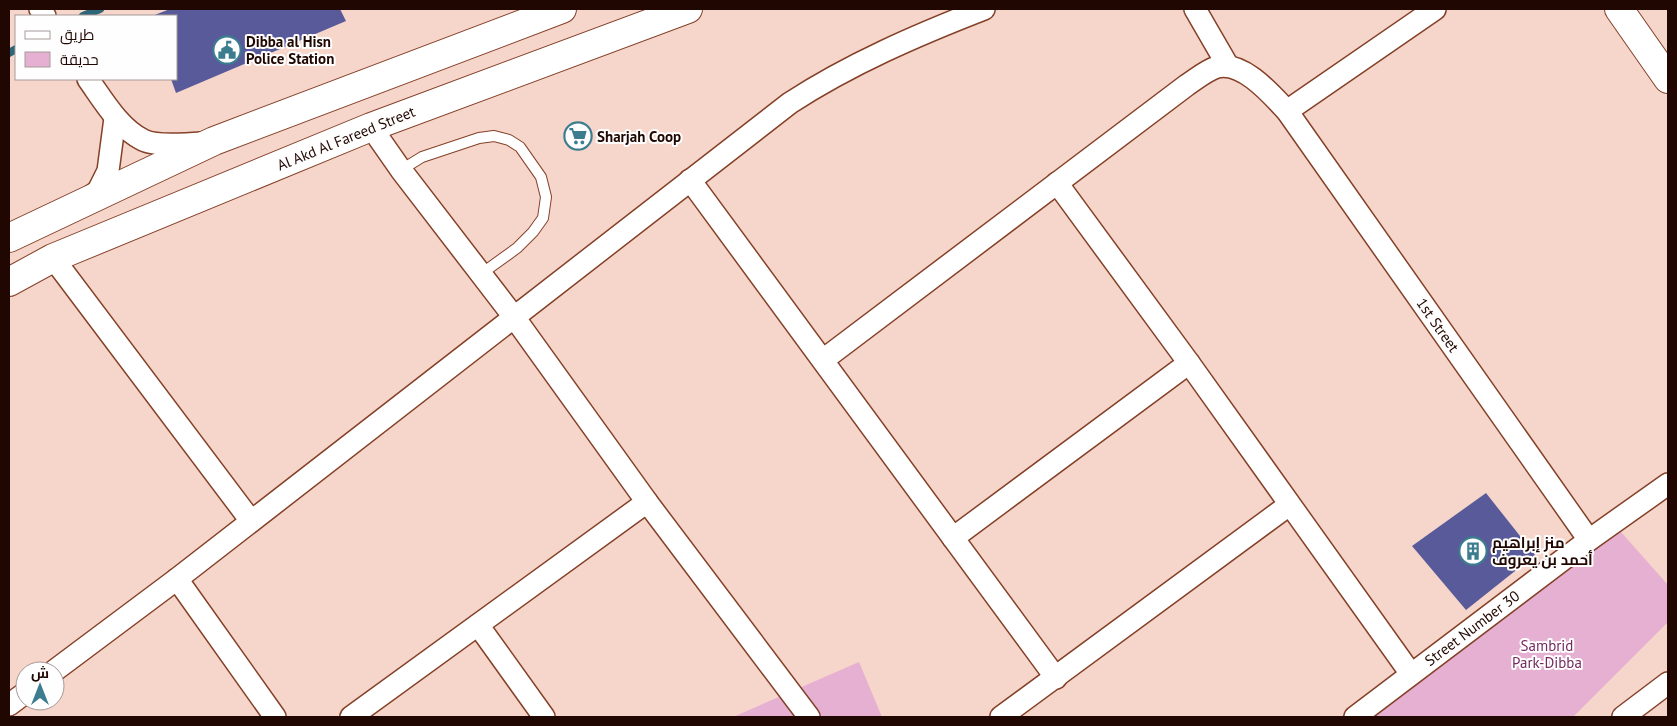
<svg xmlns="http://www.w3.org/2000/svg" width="1677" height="726" font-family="'PT Sans',Cairo,sans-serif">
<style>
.green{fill:#e5b0d2}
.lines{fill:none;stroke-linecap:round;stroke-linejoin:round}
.stream{stroke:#2d6676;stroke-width:8}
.building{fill:#585a99}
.service-casing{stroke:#844128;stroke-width:12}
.minor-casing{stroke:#844128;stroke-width:24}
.secondary-casing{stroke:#844128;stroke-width:30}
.service{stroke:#fff;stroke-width:10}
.minor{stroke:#fff;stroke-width:21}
.secondary{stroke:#fff;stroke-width:28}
.labels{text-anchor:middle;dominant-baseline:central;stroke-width:4;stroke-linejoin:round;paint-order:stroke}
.poi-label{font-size:15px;font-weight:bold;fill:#210701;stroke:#fefefe;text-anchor:start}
.street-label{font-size:15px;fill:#210701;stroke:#fefefe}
.park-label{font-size:15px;fill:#73295e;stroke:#fefefe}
</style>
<rect width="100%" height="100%" fill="#f6d5ca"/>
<g class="green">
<polygon points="1613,523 1668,585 1668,622 1573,717 1357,717"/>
<polygon points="859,662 882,717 733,717"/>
</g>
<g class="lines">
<g class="stream">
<polyline points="83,16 100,9"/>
<polyline points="9,53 16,49"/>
</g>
</g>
<g class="building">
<polygon points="170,9 340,9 346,21 176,93 171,79 176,79 176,16 152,16"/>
<polygon points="1486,493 1535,555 1466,610 1412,546"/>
</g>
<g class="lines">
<g class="service-casing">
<polyline id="service" points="401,170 422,157 479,138 494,136 509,140 520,147 541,177 546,197 543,218 533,232 517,248 481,274"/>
</g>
<g class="minor-casing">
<g id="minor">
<polyline points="40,9 45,16"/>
<polyline points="1195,9 1228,66"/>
<path d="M88 79C103 100 119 128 143 140 154 146 188 144 202 143"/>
<polyline points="1287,111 1435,9"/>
<polyline points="371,127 401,170 514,317 647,502 809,717"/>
<polyline points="690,180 1056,678"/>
<polyline points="1057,183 1189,363 1411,674"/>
<polyline points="87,199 98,191 108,171 115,118"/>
<polyline points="53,258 251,521"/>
<path d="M823 360 1187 85C1196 79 1207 70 1217 67 1243 61 1271 94 1287 111L1589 540"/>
<polyline points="953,538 1189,363"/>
<polyline points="177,579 275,717"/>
<polyline points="478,625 544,717"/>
<path d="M54 671 177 579 790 103C850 64 917 35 984 9"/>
<polyline points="9,705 25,693"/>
<polyline points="351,717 647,502"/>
<polyline points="1001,717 1289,505"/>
<polyline points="1355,717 1589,540 1668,484"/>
<polyline points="1623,717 1668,683"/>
</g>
</g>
<g class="secondary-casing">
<g id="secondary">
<polyline points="1619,9 1668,79"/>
<polyline points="9,238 214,141 562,9"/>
<polyline points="9,282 53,258 371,127 688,9"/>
</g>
</g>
<use href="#service" class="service"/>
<use href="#minor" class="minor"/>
<use href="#secondary" class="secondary"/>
</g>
<defs>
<g id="civic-ring" transform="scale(1.4375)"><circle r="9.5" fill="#fefefe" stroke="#3c7c8f" stroke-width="1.5"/><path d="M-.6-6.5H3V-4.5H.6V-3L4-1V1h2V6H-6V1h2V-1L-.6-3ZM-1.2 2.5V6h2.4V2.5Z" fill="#3c7c8f"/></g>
<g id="supermarket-ring" transform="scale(1.4375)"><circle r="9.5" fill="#fefefe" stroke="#3c7c8f" stroke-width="1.5"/><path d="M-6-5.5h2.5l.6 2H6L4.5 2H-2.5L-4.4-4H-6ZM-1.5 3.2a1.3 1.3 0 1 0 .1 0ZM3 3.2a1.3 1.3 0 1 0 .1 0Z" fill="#3c7c8f"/></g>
<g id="building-ring" transform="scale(1.4375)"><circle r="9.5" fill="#fefefe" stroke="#3c7c8f" stroke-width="1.5"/><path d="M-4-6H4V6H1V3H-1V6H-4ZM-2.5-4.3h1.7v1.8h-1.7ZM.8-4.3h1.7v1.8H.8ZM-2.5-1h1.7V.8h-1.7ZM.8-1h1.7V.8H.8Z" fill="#3c7c8f"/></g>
</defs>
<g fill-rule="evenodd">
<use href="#civic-ring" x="227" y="50"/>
<use href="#supermarket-ring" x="578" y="136"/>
<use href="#building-ring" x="1473" y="551"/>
</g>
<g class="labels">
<g class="poi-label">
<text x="246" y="41">Dibba al Hisn<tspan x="246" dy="17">Police Station</tspan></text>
<text x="597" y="136">Sharjah Coop</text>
<text x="1492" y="542">منز إبراهيم<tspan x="1492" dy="17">أحمد بن يعروف</tspan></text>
</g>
<g class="street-label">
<text transform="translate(346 138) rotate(-22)">Al Akd Al Fareed Street</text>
<text transform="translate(1438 325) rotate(55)">1st Street</text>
<text transform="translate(1472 628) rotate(-37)">Street Number 30</text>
</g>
<g class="park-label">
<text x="1547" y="645">Sambrid<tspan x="1547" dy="17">Park-Dibba</tspan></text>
</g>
</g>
<rect width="1677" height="726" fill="none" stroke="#210701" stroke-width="20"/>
<rect x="15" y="15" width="162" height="65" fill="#fefefe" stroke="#a69b99"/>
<rect x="25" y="31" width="25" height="8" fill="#ffffff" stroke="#a69b99"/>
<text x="60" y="40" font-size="15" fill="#210701">طريق</text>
<rect x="25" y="52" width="25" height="15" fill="#e5b0d2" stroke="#a69b99"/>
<text x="60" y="65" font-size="15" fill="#210701">حديقة</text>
<g transform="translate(40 686)"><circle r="24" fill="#fefefe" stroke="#a69b99"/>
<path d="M0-4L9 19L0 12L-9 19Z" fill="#3c7c8f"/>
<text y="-8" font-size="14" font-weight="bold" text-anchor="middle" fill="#210701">ش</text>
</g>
</svg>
